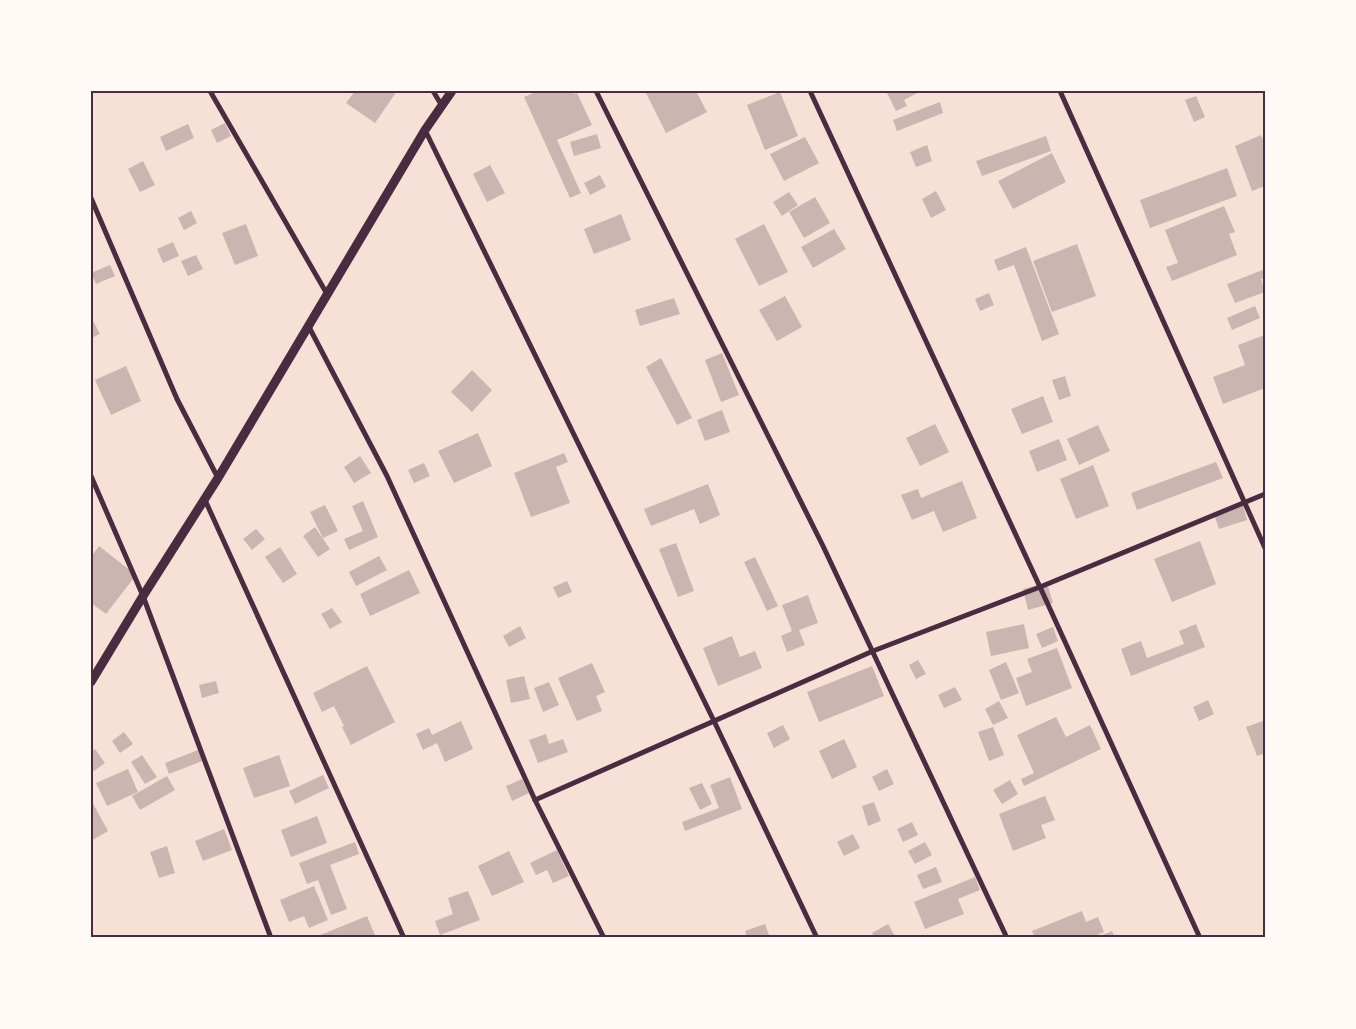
<svg xmlns="http://www.w3.org/2000/svg" width="1356" height="1029" font-family="Raleway,sans-serif">
<style>
.building{fill:#ccb4b1}
.lines{fill:none;stroke-linecap:round;stroke-linejoin:round}
.minor{stroke:#4a2c40;stroke-width:5}
.tertiary{stroke:#4a2c40;stroke-width:9}
.neatline{fill:none;stroke:#4a2c40;stroke-width:2}
</style>
<rect width="100%" height="100%" fill="#f7e1d7"/>
<g class="building">
<polygon points="355,91 397,91 375,123 346,103"/>
<polygon points="538,91 572,91 574,94 577,93 592,125 557,140 581,193 570,198 524,97"/>
<polygon points="645,91 696,91 707,112 666,133"/>
<polygon points="886,91 921,91 904,100 907,106 896,111"/>
<polygon points="780,92 798,136 765,150 747,105"/>
<polygon points="1196,96 1205,117 1194,122 1185,100"/>
<polygon points="940,102 943,113 897,131 893,120"/>
<polygon points="225,123 231,136 217,143 211,130"/>
<polygon points="188,124 194,138 166,151 160,137"/>
<polygon points="597,134 601,148 574,156 570,142"/>
<polygon points="1261,135 1265,144 1265,186 1252,191 1235,146"/>
<polygon points="1046,136 1051,151 982,176 976,161"/>
<polygon points="805,137 819,163 784,181 770,154"/>
<polygon points="927,145 932,161 916,167 910,152"/>
<polygon points="1052,153 1066,182 1013,209 998,181"/>
<polygon points="143,161 155,185 140,192 128,169"/>
<polygon points="490,165 505,193 487,202 473,174"/>
<polygon points="1227,168 1237,196 1150,228 1140,200"/>
<polygon points="600,175 606,187 590,195 584,183"/>
<polygon points="936,191 946,210 931,218 922,199"/>
<polygon points="789,192 798,205 782,216 773,202"/>
<polygon points="815,197 830,223 804,238 789,212"/>
<polygon points="1224,206 1235,232 1229,234 1237,255 1172,281 1166,267 1178,263 1165,230"/>
<polygon points="191,211 197,223 184,230 178,218"/>
<polygon points="621,214 631,240 594,254 584,229"/>
<polygon points="246,224 258,256 235,265 222,233"/>
<polygon points="764,224 788,272 759,286 735,239"/>
<polygon points="834,229 846,249 813,268 801,247"/>
<polygon points="173,242 179,256 163,263 157,249"/>
<polygon points="1077,244 1096,296 1052,312 1033,261"/>
<polygon points="1026,247 1059,334 1042,341 1014,265 998,271 994,260"/>
<polygon points="196,255 203,269 188,276 181,261"/>
<polygon points="110,265 115,276 96,284 91,273"/>
<polygon points="1265,269 1265,278 1261,279 1265,292 1235,303 1227,284"/>
<polygon points="989,293 994,305 980,311 975,299"/>
<polygon points="785,296 802,327 777,341 759,310"/>
<polygon points="674,298 680,314 640,326 635,310"/>
<polygon points="1255,306 1260,318 1232,330 1227,318"/>
<polygon points="91,317 100,334 91,338"/>
<polygon points="1265,335 1265,388 1223,404 1213,377 1245,365 1238,345"/>
<polygon points="722,353 739,395 721,402 705,360"/>
<polygon points="661,358 692,418 677,425 646,367"/>
<polygon points="126,366 141,401 111,415 95,380"/>
<polygon points="472,370 492,390 472,412 451,392"/>
<polygon points="1065,376 1071,396 1059,400 1052,380"/>
<polygon points="1043,396 1053,422 1022,434 1011,409"/>
<polygon points="722,410 730,432 705,441 697,420"/>
<polygon points="935,424 949,452 920,466 906,438"/>
<polygon points="1098,425 1110,451 1079,465 1067,439"/>
<polygon points="478,433 492,466 454,483 438,451"/>
<polygon points="1059,439 1067,460 1037,472 1029,451"/>
<polygon points="564,453 568,462 556,467 570,503 531,517 514,473"/>
<polygon points="360,456 371,473 354,483 344,467"/>
<polygon points="1216,462 1223,478 1137,510 1131,493"/>
<polygon points="424,463 430,476 414,483 408,470"/>
<polygon points="1093,465 1109,506 1076,519 1060,479"/>
<polygon points="962,481 977,518 943,532 934,511 912,520 901,495 918,489 921,498"/>
<polygon points="708,484 720,515 700,524 694,509 651,526 644,509"/>
<polygon points="363,501 378,537 349,550 344,539 363,531 352,506"/>
<polygon points="325,505 338,531 323,538 310,512"/>
<polygon points="1243,505 1247,520 1219,529 1214,514"/>
<polygon points="315,527 330,549 318,557 303,536"/>
<polygon points="256,529 265,539 252,550 243,539"/>
<polygon points="1200,541 1216,584 1172,602 1154,559"/>
<polygon points="676,543 694,591 678,597 659,549"/>
<polygon points="99,546 136,575 106,614 91,603 91,557"/>
<polygon points="280,547 297,574 283,583 265,557"/>
<polygon points="379,556 387,570 356,586 349,572"/>
<polygon points="755,557 778,606 767,611 744,562"/>
<polygon points="409,570 420,593 370,616 360,594"/>
<polygon points="567,581 572,592 558,598 553,587"/>
<polygon points="1047,583 1053,603 1028,610 1023,589"/>
<polygon points="808,595 818,623 799,630 805,645 787,652 781,636 792,631 782,605"/>
<polygon points="332,608 342,622 330,629 321,614"/>
<polygon points="1024,624 1029,648 991,656 986,632"/>
<polygon points="1196,624 1205,647 1131,676 1121,649 1141,641 1147,658 1184,644 1179,631"/>
<polygon points="520,626 526,638 509,647 503,636"/>
<polygon points="1053,627 1058,641 1042,648 1036,634"/>
<polygon points="732,636 740,657 755,651 762,668 718,686 703,648"/>
<polygon points="1057,648 1072,688 1026,706 1016,678 1032,672 1027,659"/>
<polygon points="918,660 926,674 916,679 909,665"/>
<polygon points="1006,662 1019,693 1001,700 989,670"/>
<polygon points="592,663 605,692 596,696 602,711 577,721 558,678"/>
<polygon points="367,666 395,722 351,745 342,727 344,726 334,706 322,712 313,693"/>
<polygon points="872,666 884,696 819,722 807,692"/>
<polygon points="524,676 530,699 511,703 506,680"/>
<polygon points="216,681 219,693 202,698 199,685"/>
<polygon points="549,682 559,705 543,712 534,688"/>
<polygon points="955,687 962,700 944,708 938,695"/>
<polygon points="1208,700 1214,714 1199,721 1193,707"/>
<polygon points="999,701 1008,718 993,725 985,709"/>
<polygon points="1056,717 1066,737 1090,725 1101,749 1024,786 1021,779 1034,773 1017,735"/>
<polygon points="461,721 473,749 445,762 437,743 423,750 416,734 429,728 432,735"/>
<polygon points="1263,721 1265,726 1265,753 1257,756 1246,727"/>
<polygon points="783,725 790,739 774,748 767,733"/>
<polygon points="993,727 1004,755 989,761 978,732"/>
<polygon points="124,732 133,744 120,753 112,741"/>
<polygon points="546,734 549,744 563,739 568,752 538,763 529,740"/>
<polygon points="844,739 857,767 832,779 819,751"/>
<polygon points="95,749 105,763 94,771 91,768 91,752"/>
<polygon points="198,750 202,761 169,774 165,763"/>
<polygon points="142,755 157,777 145,784 131,762"/>
<polygon points="279,755 290,786 254,798 243,768"/>
<polygon points="128,769 138,792 107,806 96,783"/>
<polygon points="887,769 894,784 879,791 872,777"/>
<polygon points="323,775 329,788 295,804 289,791"/>
<polygon points="167,776 175,790 140,810 132,796"/>
<polygon points="730,777 742,809 685,831 682,822 719,808 710,785"/>
<polygon points="522,779 529,793 512,801 506,786"/>
<polygon points="1010,780 1018,794 1002,804 993,790"/>
<polygon points="702,783 712,804 700,810 689,788"/>
<polygon points="1045,796 1055,820 1041,825 1046,838 1013,851 999,814"/>
<polygon points="91,800 108,831 91,841"/>
<polygon points="874,802 881,821 868,826 862,806"/>
<polygon points="317,816 327,843 291,857 281,830"/>
<polygon points="912,822 918,835 903,842 897,829"/>
<polygon points="224,829 232,850 203,861 195,841"/>
<polygon points="853,834 860,848 844,856 837,842"/>
<polygon points="355,842 359,854 330,865 347,909 331,915 318,880 307,884 299,863"/>
<polygon points="925,842 932,855 915,864 908,851"/>
<polygon points="167,846 175,873 159,878 150,852"/>
<polygon points="557,850 569,876 553,883 547,870 536,875 530,863"/>
<polygon points="509,851 524,882 492,896 478,866"/>
<polygon points="936,867 942,882 923,889 917,875"/>
<polygon points="975,877 980,890 958,899 964,914 925,929 914,902"/>
<polygon points="314,886 328,920 309,928 304,916 289,922 280,900"/>
<polygon points="468,891 480,920 440,935 435,921 453,914 448,898"/>
<polygon points="1082,911 1086,922 1098,917 1104,932 1090,938 1035,938 1032,931"/>
<polygon points="367,916 376,938 313,938"/>
<polygon points="765,924 770,938 747,938 745,931"/>
<polygon points="888,924 896,938 875,938 872,933"/>
<polygon points="1112,931 1115,938 1095,938"/>
</g>
<g class="lines">
<g class="minor">
<polyline points="210,91 327,294"/>
<polyline points="433,91 442,106"/>
<polyline points="596,91 823,546 1007,938"/>
<polyline points="810,91 1040,587 1200,938"/>
<polyline points="1060,91 1265,548"/>
<polyline points="425,130 714,721 817,938"/>
<polyline points="91,198 177,399 218,478"/>
<polyline points="309,327 387,476 535,800 604,938"/>
<polyline points="91,476 143,596 271,938"/>
<polyline points="205,500 404,938"/>
<polyline points="535,800 873,651 1040,587 1265,494"/>
</g>
<polyline class="tertiary" points="91,682 143,596 218,478 425,130 452,91"/>
</g>
<rect width="1356" height="1029" fill="none" stroke="#fffaf5" stroke-width="185"/>
<rect x="92" y="92" width="1172" height="844" class="neatline"/>
</svg>
